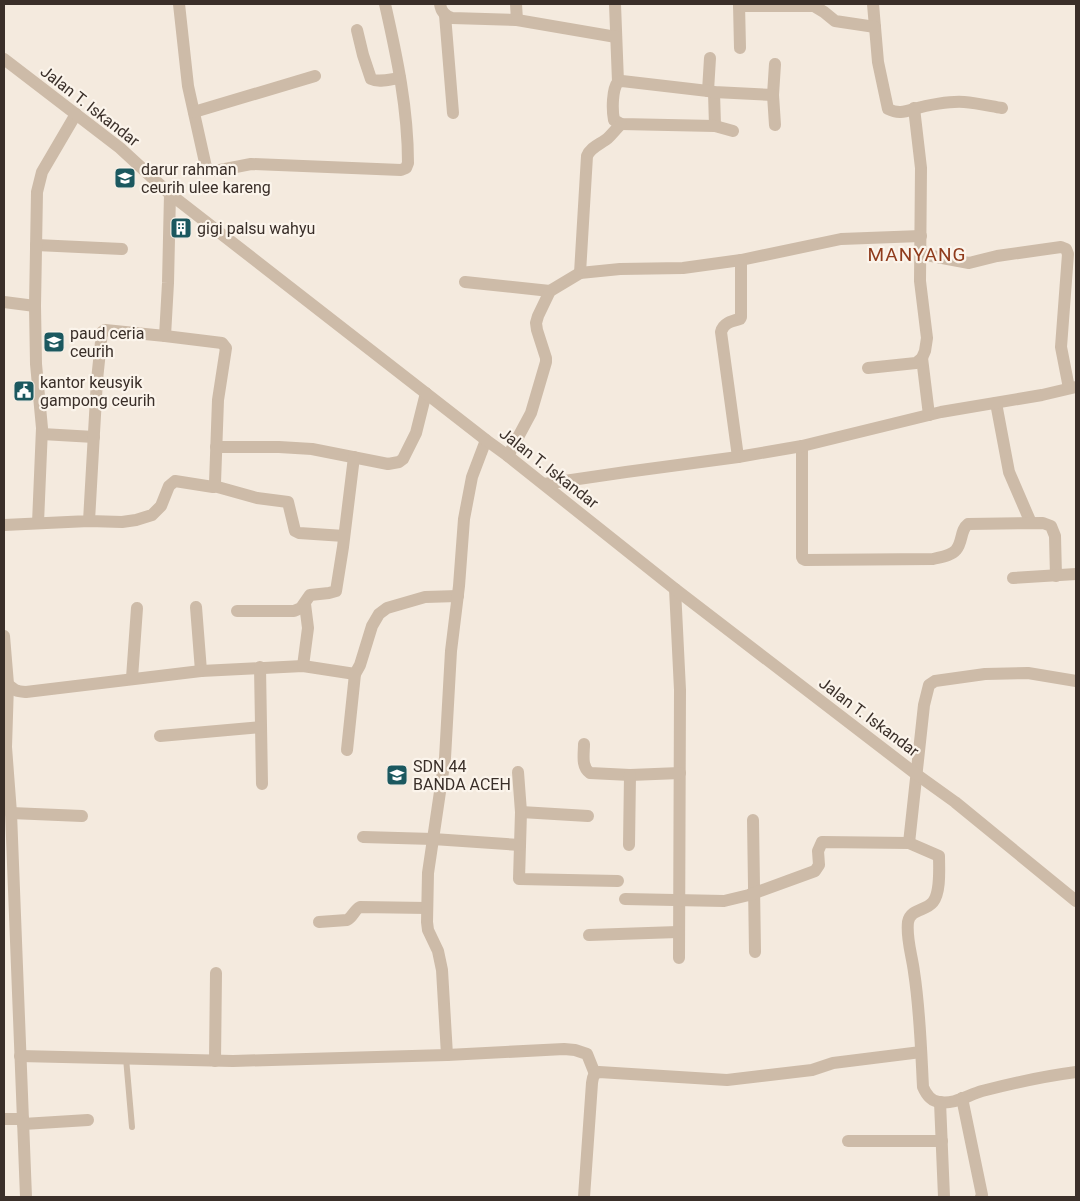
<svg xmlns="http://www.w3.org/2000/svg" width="1080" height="1201" font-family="Roboto,sans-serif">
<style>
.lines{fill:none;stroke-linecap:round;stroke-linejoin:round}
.service{stroke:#cdbba8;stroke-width:6}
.minor{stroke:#cdbba8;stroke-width:12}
.tertiary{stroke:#cdbba8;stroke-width:12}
.labels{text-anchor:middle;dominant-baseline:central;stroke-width:4.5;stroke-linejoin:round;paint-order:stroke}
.street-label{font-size:16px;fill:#3a2f29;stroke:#fbf4eb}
.poi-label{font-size:16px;fill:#3a2f29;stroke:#fbf4eb;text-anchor:start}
.quarter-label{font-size:19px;letter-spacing:1px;fill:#8f3b1c;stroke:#fbf4eb}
</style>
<rect width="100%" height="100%" fill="#f4eade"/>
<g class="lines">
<polyline class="service" points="126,1058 132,1127"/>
<g class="minor">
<path d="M179 4 188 86 206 167 209 170 215 171 251 164 401 170 406 168 408 163C408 109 397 57 385 4"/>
<path d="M440 4C441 11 445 16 452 18L517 20 516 4"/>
<polyline points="615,4 618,82"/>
<polyline points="739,4 740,48"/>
<path d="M873 4 878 62 888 109C898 114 904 112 914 109 927 105 950 101 964 102 977 103 990 106 1002 108"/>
<polyline points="739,6 814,6 824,12 835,21 875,27"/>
<polyline points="445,15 453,113"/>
<polyline points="517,20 616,37"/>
<path d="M357 30 363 55 371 79C379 83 391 79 400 78"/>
<polyline points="708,91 710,58"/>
<polyline points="714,92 715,126"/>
<polyline points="194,112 315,76"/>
<polyline points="775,125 773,95 775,64"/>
<path d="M733 131 715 126 621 124 614 120C612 110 612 89 618 82L622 81 708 91 714 92 773 95"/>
<polyline points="36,245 122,249"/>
<polyline points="921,254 969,263 997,256 1061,247 1066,249 1068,254 1061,347 1069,388"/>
<path d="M580 273 587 156C591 146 602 144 609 137 613 133 617 128 621 124"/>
<polyline points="465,282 550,291"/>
<polyline points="4,302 35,306"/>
<polyline points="165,336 168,283 170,194"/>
<polyline points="922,358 929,415"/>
<polyline points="868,368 916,363 922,358 925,351 927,338 920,281 921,168 914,108"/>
<polyline points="996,403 1009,472 1031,523"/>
<polyline points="42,434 94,437"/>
<path d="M802 446V557L803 559 805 560 933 559C941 557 951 556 956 550 963 542 960 530 968 524L1043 523 1051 526 1055 536 1056 576"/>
<polyline points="216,447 279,447 312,449 388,464 399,462 403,459 416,433 426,393"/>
<polyline points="508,456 531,413 546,362 546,358 537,330 536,323 538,316 550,291 580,273 620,269 683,268 741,260 841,239 921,236"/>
<path d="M738 457 721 332C723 323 732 321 740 319L741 317V260"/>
<polyline points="544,484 626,472 738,457 802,446 941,412 1042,395 1076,387"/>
<polyline points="214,486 257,498 288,502 295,531 299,533 344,536"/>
<polyline points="38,523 42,428 36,364 35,306 37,192 42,172 76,114"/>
<polyline points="4,525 89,521 122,522 136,520 152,515 161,506 169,486 175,481 213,487 215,483 218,400 226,348 222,343 165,336 105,330 102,332 97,380 89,521"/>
<polyline points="1013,578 1076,574"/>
<polyline points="675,589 680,690 679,958"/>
<polyline points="196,607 201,671"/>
<polyline points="237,611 294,611 301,608 310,595 329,593 336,591 343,547 354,457"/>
<path d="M4 636 8 684C15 691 16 691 26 692L201 671 303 666 355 674"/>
<polyline points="303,666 308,628 305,604"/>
<polyline points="260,667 262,784"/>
<polyline points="132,678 137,608"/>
<polyline points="8,684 6,747 11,813 26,1197"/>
<polyline points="160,736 261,727"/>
<path d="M584 744C584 754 581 767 590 773L630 775 680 773"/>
<polyline points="347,750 355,674 360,665 372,626 379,614 387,608 425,597 458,596"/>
<polyline points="518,772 521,812 519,879 618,881"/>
<polyline points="521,812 588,816"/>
<polyline points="11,813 82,816"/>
<polyline points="753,820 755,952"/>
<polyline points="363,837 433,839 520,845"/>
<polyline points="909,843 924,705 929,685 935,681 985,674 1028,673 1076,681"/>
<polyline points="629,845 630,775"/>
<path d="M625 899 724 901 749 895 815 871 819 865 818 851 822 842 909 843 939 856C939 868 941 892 933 902 926 911 910 909 908 922 906 939 912 955 914 972 920 1010 921 1049 923 1087 926 1094 930 1101 939 1102 954 1105 968 1095 982 1091 1013 1083 1045 1076 1076 1072"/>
<path d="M319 922 347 920C353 917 354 910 360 907L427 908"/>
<polyline points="589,935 678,932"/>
<polyline points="447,1055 442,970 438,951 428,930 427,922 428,873 445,758 451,651 459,586 464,519 472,477 486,440"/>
<polyline points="20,1056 233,1061 447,1055 564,1049 575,1050 587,1054 595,1074"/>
<polyline points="215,1061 216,973"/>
<polyline points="962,1098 982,1195 981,1197"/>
<polyline points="940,1102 944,1197"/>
<polyline points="4,1119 23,1119"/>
<polyline points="23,1124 88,1120"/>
<polyline points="848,1141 942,1141"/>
<path d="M584 1197 592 1083C593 1077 593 1074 599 1072L727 1080 812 1070 833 1063 921 1052"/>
</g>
<polyline class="tertiary" points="4,59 120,148 170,194 486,440 508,456 675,589 916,774 955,802 1076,901"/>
</g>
<defs>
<g id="school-square" transform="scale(1.125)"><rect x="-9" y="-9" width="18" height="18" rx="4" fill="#1b585f" stroke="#fbf4eb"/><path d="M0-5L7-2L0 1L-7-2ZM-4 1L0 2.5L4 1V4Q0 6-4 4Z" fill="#fff"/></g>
<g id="building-square" transform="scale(1.125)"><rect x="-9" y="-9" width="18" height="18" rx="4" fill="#1b585f" stroke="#fbf4eb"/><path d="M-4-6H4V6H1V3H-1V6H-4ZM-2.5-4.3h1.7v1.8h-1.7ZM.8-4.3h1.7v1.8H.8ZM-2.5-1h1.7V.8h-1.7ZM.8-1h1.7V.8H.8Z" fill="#fff"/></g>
<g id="civic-square" transform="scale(1.125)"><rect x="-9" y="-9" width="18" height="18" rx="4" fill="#1b585f" stroke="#fbf4eb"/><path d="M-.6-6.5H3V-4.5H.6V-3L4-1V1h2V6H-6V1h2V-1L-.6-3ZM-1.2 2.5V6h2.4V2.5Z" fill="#fff"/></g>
</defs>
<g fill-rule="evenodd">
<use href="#school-square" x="125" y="178"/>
<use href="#building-square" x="181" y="228"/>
<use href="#school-square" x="54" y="342"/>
<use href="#civic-square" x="24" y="391"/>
<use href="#school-square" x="397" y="775"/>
</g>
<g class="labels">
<g class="street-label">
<text transform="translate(90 106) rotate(38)">Jalan T. Iskandar</text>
<text transform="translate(549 468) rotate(38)">Jalan T. Iskandar</text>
<text transform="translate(869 717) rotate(37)">Jalan T. Iskandar</text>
</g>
<g class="poi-label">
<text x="141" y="169">darur rahman<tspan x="141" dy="18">ceurih ulee kareng</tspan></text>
<text x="197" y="228">gigi palsu wahyu</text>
<text x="70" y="333">paud ceria<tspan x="70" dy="18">ceurih</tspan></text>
<text x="40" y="382">kantor keusyik<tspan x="40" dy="18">gampong ceurih</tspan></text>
<text x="413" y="766">SDN 44<tspan x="413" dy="18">BANDA ACEH</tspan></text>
</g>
<g class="quarter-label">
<text x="917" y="254">MANYANG</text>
</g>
</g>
<rect width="1080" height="1201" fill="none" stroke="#3a2f29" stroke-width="10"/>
</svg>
